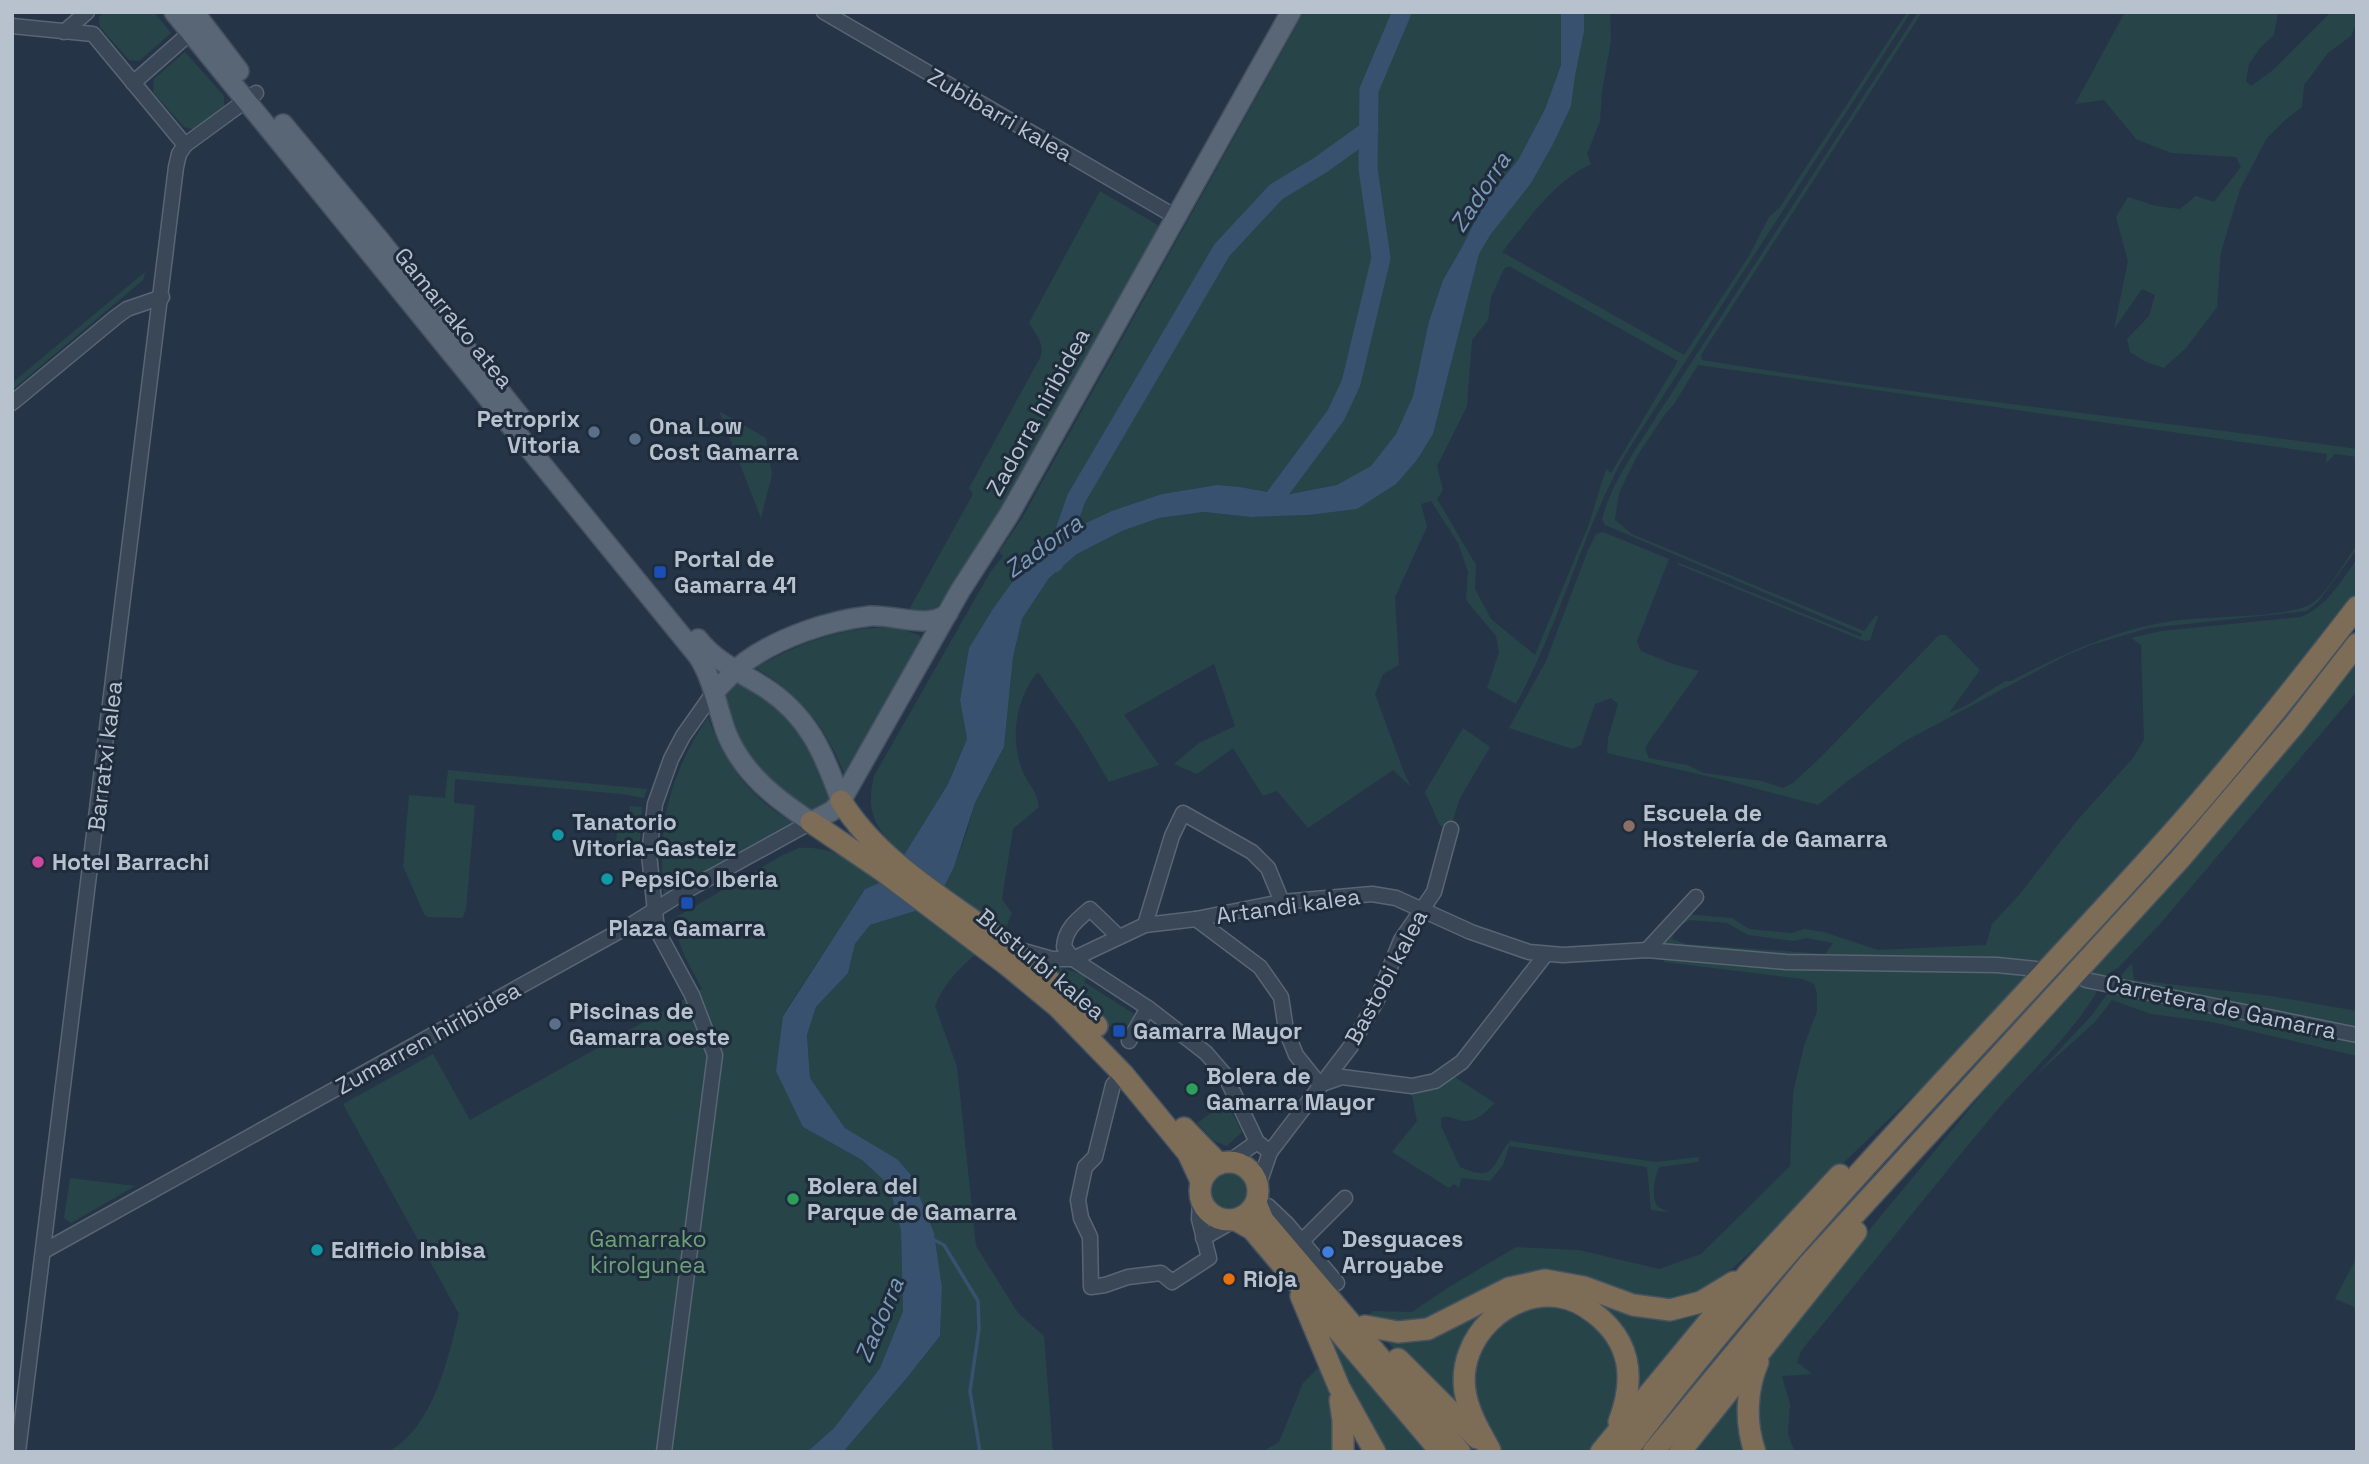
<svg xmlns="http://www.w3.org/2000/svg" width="2369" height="1464" font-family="'Space Grotesk',sans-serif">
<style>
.green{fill:#274548;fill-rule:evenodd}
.water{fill:#37516f}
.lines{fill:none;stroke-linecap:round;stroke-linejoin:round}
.stream{stroke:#37516f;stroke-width:3.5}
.river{stroke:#37516f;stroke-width:19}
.minor-casing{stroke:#596573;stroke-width:17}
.major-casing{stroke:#44505f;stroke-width:22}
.highway-casing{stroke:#445261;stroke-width:24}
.minor{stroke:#3a4756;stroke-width:14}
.major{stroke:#586676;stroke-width:19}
.highway{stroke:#7d6c56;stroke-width:21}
.service-dot{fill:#5c6f8a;stroke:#1e2c3c;stroke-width:2.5}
.transit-dot{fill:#1a4fb4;stroke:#1e2c3c;stroke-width:2.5}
.education-dot{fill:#8d6e63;stroke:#1e2c3c;stroke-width:2.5}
.culture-dot{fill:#0f9aa8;stroke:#1e2c3c;stroke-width:2.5}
.hotel-dot{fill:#d1479c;stroke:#1e2c3c;stroke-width:2.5}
.leisure-dot{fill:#2e9e5b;stroke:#1e2c3c;stroke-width:2.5}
.shop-dot{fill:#3f7fe0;stroke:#1e2c3c;stroke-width:2.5}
.food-dot{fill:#e8710a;stroke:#1e2c3c;stroke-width:2.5}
.labels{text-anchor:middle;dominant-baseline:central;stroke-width:6;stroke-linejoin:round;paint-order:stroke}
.street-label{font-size:23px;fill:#b8c2cf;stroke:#1e2c3c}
.poi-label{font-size:23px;font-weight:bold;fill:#b8c2cf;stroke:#1e2c3c;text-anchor:start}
.park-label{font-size:23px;fill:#6da277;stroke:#1e2c3c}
.water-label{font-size:24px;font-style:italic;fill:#7c99b9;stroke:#1e2c3c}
</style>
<rect width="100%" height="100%" fill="#253547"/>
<g class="green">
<polygon points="105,12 154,12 171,33 139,61 129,60 100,27 99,17"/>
<path d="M1304 12H1561V65L1545 109 1518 160 1486 199 1462 247 1443 280 1429 321 1413 396 1396 434 1371 467 1338 485 1285 495 1240 487 1217 485 1162 494 1027 562 994 607 969 648 960 700 967 739 948 784 904 855C876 831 865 813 874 776L991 571 1003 556 999 552 1021 520Z"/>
<path d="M1584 12H1610L1611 41 1602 91 1600 121 1587 154 1591 164C1553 182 1528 220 1502 252L1684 355 1749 256 1769 217 1780 207 1907 12H1911L1625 455C1581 534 1560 624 1516 704L1487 688 1499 652 1496 636 1466 600 1468 572 1458 543 1431 501 1421 504 1427 527 1395 597 1399 665 1383 674 1375 694 1403 770 1411 787 1393 770 1308 828 1277 791 1263 796 1233 748 1197 774 1174 764 1199 743 1235 726 1214 664 1124 715 1159 765 1109 782 1081 734 1038 672C1016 696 1009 741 1023 772 1029 786 1037 790 1039 807L1013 829 1002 899 1012 913 1004 932 971 907 976 954C959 968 943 985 935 1006L957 1067 976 1246 1018 1313 1044 1336 1053 1452H843L906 1379 940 1336 942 1287 934 1233 897 1159 845 1128 810 1078 807 1035 816 1007 848 973 855 944 870 925 935 905 954 867 966 834 975 803 1004 748 1013 657 1022 619 1049 578 1077 554 1122 531 1159 518 1204 512 1251 517 1309 515 1357 509 1417 460 1433 434 1479 254 1571 106 1575 76 1584 32ZM1509 266 1678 361 1611 473 1606 469 1589 524 1535 655 1491 619 1475 589 1476 565 1437 499 1443 490 1437 466 1467 406 1472 340 1488 320 1491 297 1504 269Z"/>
<path d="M1918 12H1922L1701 355 1702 360C1919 396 2139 418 2357 449V457L2335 454 2326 463 2327 454 1698 365 1674 404 1665 414 1637 456 1619 493 1615 520 1632 534 1864 631 1876 615 1878 617 1870 640 1864 641 1679 565 1677 562 1861 637 1862 634 1605 525 1602 520C1611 482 1638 447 1658 414Z"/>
<polygon points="2125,12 2278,12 2274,35 2260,48 2249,64 2246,81 2251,86 2273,70 2331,12 2357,12 2357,20 2351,36 2328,53 2304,85 2302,107 2285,120 2267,138 2240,189 2221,252 2217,307 2186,348 2164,368 2146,362 2130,352 2127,339 2149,316 2155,295 2142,289 2114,329 2128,261 2116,217 2128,197 2156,206 2180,209 2196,196 2214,202 2241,167 2236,157 2171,153 2136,139 2104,100 2075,104"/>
<polygon points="185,52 224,96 224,109 199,131 184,127 153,92 154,79"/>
<path d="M1100 191 1161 227 1004 508 939 605C932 611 919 614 910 608L973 494 969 488 1041 356C1044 342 1036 335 1029 323Z"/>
<polygon points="145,272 143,280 12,390 12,383"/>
<polygon points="719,411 766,438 772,475 761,518"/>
<path d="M1603 532 1669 559 1637 641 1641 651 1673 664 1699 671 1650 740 1645 749 1649 758 1687 765 1704 773 1762 781 1783 788 1793 783 1821 757 1939 635H1946L1980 670 1949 713 1967 705 2005 681H2011C2063 654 2114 630 2172 621 2203 616 2288 618 2311 604 2328 593 2344 562 2357 545V549L2318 602 2306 611 2149 628 2091 645 2065 656 1905 741 1850 779 1818 805 1724 780 1607 753 1608 738 1618 704 1611 698 1595 704 1581 745 1572 749 1509 728 1546 661 1588 550 1596 534Z"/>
<path d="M2357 559V592L2271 703 2176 814 2037 966 1876 962 1662 947 1661 943 1685 914 1732 918 1749 929 1791 933 1804 929 1824 932 1878 950 1986 945 1992 924 2019 895 2075 823 2133 758 2144 740 2141 645 2131 638 2161 631 2301 617C2328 606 2340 582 2357 559ZM1689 920 1727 923 1748 935 1794 941 1806 938 1833 943 1825 954 1686 944 1672 939 1676 929Z"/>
<path d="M893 627 919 635 922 642 847 781C827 728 804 698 756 668 798 643 844 627 893 627Z"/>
<polygon points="2357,662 2357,691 2160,924 2118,968 2102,977 2089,976 2215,835"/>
<path d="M739 682 777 706 808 741 830 795 827 803 811 812C772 784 750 770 732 722 728 712 723 702 725 691L735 683Z"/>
<path d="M708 717C724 764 752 800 795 824L664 895C657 826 669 775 708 717Z"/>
<polygon points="1463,728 1490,747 1460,798 1451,826 1440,826 1425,792"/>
<polygon points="448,770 647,789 644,798 621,794 455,779 454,803 475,805 466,910 462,918 428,917 424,914 403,866 409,795 445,798"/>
<polygon points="630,806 642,807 639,860 614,858 619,816 629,817"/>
<path d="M799 848C836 846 852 862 879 883L865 889 783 1015 803 1127 862 1160 889 1185 901 1231 903 1311 880 1368 834 1428 807 1452H388C433 1428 448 1359 459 1314L343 1104 433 1054 470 1120 702 989 685 957 671 920 781 856Z"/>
<polygon points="1663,955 2030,972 1964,1047 1758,1245 1721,1279 1704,1291 1675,1302 1631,1296 1442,1315 1401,1325 1369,1315 1373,1311 1412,1312 1449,1287 1516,1247 1579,1250 1659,1269 1701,1254 1790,1166 1793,1093 1804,1046 1817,1011 1817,993 1814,984 1803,979 1664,962"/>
<polygon points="1040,961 1087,976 1084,982 1134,1014 1125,1045 1103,1018"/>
<polygon points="2132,963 2134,980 2271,996 2357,1011 2357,1032 2117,980"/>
<path d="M2082 984 2094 987 2096 993C2069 1038 2027 1075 1993 1115 1928 1193 1865 1273 1801 1351L1797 1362 1812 1374 1782 1376 1790 1404 1788 1435 1795 1452H1763L1756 1424 1760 1378 1773 1351 1789 1327 1995 1078Z"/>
<polygon points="2110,990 2357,1040 2357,1056 2212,1022 2151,1014 2112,1000 2095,1022 2034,1077 2092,1015"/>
<path d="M1453 1076 1495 1103C1486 1111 1478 1122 1464 1121 1455 1120 1450 1114 1441 1118V1126L1460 1167C1497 1184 1491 1163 1510 1141L1656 1162 1699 1157 1698 1162 1659 1167C1655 1176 1650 1198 1658 1207 1661 1209 1666 1210 1669 1212L1651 1210 1647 1167 1509 1146 1503 1165 1490 1181 1461 1178 1459 1188 1454 1184 1449 1188 1392 1152 1417 1121 1411 1091Z"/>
<polygon points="1226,1102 1242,1132 1227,1146 1214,1141 1197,1123"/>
<circle cx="1230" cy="1191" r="19"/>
<polygon points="70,1178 135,1186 71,1223 64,1218"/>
<polygon points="2357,1257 2357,1308 2335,1299"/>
<path d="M1536 1285C1579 1286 1601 1304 1640 1312 1664 1317 1686 1312 1709 1305L1635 1396C1635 1385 1636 1373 1634 1363 1631 1349 1624 1336 1614 1325 1557 1259 1452 1300 1459 1389 1459 1398 1463 1407 1465 1416L1381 1336C1391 1336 1403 1339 1414 1337 1459 1330 1492 1294 1536 1285Z"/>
<polygon points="1534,1304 1565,1306 1602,1328 1622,1370 1616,1412 1593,1452 1503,1452 1496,1443 1474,1400 1475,1355 1497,1323"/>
<polygon points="1330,1338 1338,1347 1428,1452 1380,1452 1328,1340"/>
<path d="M1321 1365C1335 1393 1335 1421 1334 1452H1262L1279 1442 1303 1383Z"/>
<polygon points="1745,1383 1751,1452 1689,1452"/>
</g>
<polygon class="water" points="1561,12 1584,12 1584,32 1575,76 1571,106 1553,144 1531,183 1491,234 1479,254 1433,434 1417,460 1396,484 1357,509 1309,515 1251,517 1204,512 1159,518 1122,531 1077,554 1049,578 1022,619 1013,657 1004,747 975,803 954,867 935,905 870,925 855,944 848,973 816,1007 807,1035 810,1078 845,1128 897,1159 911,1175 934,1233 942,1287 940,1336 906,1379 843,1452 807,1452 834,1428 880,1368 903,1311 901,1231 889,1185 862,1160 803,1127 776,1071 783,1016 865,889 879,883 904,855 948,784 967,739 960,700 969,648 994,607 1027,562 1082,525 1112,511 1162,494 1217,485 1240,487 1285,495 1337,485 1371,466 1396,434 1413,396 1429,321 1443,280 1462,247 1486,199 1518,160 1545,109 1561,65"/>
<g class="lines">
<polyline class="stream" points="934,1240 944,1245 978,1301 979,1329 970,1391 980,1452"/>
<g class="river">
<polyline points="1270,504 1336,415 1351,383 1381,258 1368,169 1369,90 1402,12"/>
<polyline points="1054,563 1076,499 1222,250 1276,192 1322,164 1369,130"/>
</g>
<g class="minor-casing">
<g id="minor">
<polyline points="824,12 1176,217"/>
<polyline points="12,26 93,34 185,145"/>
<polyline points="64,32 87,12"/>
<polyline points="133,83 190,33 195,24"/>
<polyline points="12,403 116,317 127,309 162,297"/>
<polyline points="1196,919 1260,967 1281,997 1286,1030 1296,1055 1320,1085"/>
<polyline points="1145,925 1172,836 1183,813 1252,852 1268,868 1282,902"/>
<path d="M1119 937 1090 909C1077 920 1065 929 1064 947L1073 959 1148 1008 1206 1053 1225 1075 1257 1142 1270 1152"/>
<polyline points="1020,950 1052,959 1073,959 1145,925 1196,919 1282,902 1372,894 1396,898 1471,932 1529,952 1563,955 1647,950 1786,962 1997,965 2036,969"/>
<polyline points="1647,950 1696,897"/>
<polyline points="2086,980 2357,1035"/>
<polyline points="1129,1041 1148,1008"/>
<polyline points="1123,1074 1113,1085 1095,1157 1085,1167 1078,1200 1081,1218 1090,1237 1091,1287 1105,1285 1128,1277 1161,1273 1172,1282 1209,1258 1199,1219 1200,1200"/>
<polyline points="1322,1084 1342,1077 1412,1086 1435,1081 1462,1062 1546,954"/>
<polyline points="1229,1162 1257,1142"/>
<polyline points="1258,1187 1270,1152 1351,1046 1377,1000 1401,940 1434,892 1451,829"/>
<polyline points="1257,1207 1268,1206 1287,1224 1337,1283"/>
<polyline points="1203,1238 1233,1221"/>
<polyline points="1301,1242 1345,1198"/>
<polyline points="44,1251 634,923 682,893 811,822"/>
<polyline points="18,1452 176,167 179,154 185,145 256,93"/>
<polyline points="664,1452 715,1055 692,995 657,930 649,854 655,804 671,759 683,736 714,692"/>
</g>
</g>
<g class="major-casing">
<g id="major">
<path d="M174 12 698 656C713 679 717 707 726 732 742 773 776 799 811 822L832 811 841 801 960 591 1010 513 1291 12"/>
<polyline points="194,12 239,71"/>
<polyline points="283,124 378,238 522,419"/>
<path d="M698 639C716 662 740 672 764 687 808 715 824 753 841 801"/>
<path d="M714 692C724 682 734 671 745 662 780 637 827 621 870 616 894 614 929 630 948 613"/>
</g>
</g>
<g class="highway-casing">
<g id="highway">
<path d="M841 801C880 864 952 903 1010 947 1041 971 1070 998 1097 1026"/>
<polyline points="811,822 883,871 1006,964 1058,1007 1123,1074 1188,1153 1201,1181"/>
<polyline points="1184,1128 1219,1164"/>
<circle cx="1229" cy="1191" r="29"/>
<polyline points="1256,1203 1263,1220 1460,1452"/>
<polyline points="1236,1220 1252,1229 1441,1452"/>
<polyline points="1301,1296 1339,1387 1375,1452"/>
<polyline points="1365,1326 1398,1332 1428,1329 1509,1288 1545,1280 1584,1287 1633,1305 1670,1310 1701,1302 1734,1282"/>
<polyline points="1398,1359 1477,1438"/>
<polyline points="1340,1400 1343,1421 1343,1452"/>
<path d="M1490 1450C1480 1432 1468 1412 1465 1391 1457 1338 1508 1289 1560 1297 1573 1299 1584 1305 1594 1313 1632 1342 1635 1380 1619 1422"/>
<polyline points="1601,1452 1748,1274 1840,1175"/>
<path d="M1626 1452C1787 1238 1978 1048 2157 850 2228 772 2293 690 2357 607"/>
<polyline points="1653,1452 1809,1264 2180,859 2294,725 2357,644"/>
<polyline points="1680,1452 1856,1232"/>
<path d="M1755 1452C1745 1423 1746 1390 1758 1362"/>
</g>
</g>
<use href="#minor" class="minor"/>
<use href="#major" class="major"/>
<use href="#highway" class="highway"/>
</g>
<g class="service-dot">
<circle cx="594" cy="432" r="7"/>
<circle cx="635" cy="439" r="7"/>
<circle cx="555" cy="1024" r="7"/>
</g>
<g class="transit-dot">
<rect x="653" y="565" width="14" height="14" rx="3.5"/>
<rect x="680" y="896" width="14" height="14" rx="3.5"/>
<rect x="1112" y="1024" width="14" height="14" rx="3.5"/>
</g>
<circle class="education-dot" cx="1629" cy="826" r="7"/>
<g class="culture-dot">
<circle cx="558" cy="835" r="7"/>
<circle cx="607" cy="879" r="7"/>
<circle cx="317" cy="1250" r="7"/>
</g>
<circle class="hotel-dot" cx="38" cy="862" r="7"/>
<g class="leisure-dot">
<circle cx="1192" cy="1089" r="7"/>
<circle cx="793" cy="1199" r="7"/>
</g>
<circle class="shop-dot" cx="1328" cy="1252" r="7"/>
<circle class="food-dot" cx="1229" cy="1279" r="7"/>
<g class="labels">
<g class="street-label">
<text transform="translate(1000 115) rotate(30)">Zubibarri kalea</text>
<text transform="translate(454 318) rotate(51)">Gamarrako atea</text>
<text transform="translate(1038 412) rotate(-61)">Zadorra hiribidea</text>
<text transform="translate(105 756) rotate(-83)">Barratxi kalea</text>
<text transform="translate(1288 906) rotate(-8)">Artandi kalea</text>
<text transform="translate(1041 964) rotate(40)">Busturbi kalea</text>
<text transform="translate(1386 977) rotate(-62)">Bastobi kalea</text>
<text transform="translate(2221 1007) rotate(12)">Carretera de Gamarra</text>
<text transform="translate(428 1038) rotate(-29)">Zumarren hiribidea</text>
</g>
<g class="poi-label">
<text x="580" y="419" text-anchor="end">Petroprix<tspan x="580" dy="26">Vitoria</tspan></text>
<text x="649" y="426">Ona Low<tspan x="649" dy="26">Cost Gamarra</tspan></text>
<text x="674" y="559">Portal de<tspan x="674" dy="26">Gamarra 41</tspan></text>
<text x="1643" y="813">Escuela de<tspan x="1643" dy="26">Hostelería de Gamarra</tspan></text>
<text x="572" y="822">Tanatorio<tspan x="572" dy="26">Vitoria-Gasteiz</tspan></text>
<text x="52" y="862">Hotel Barrachi</text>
<text x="621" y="879">PepsiCo Iberia</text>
<text x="687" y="928" text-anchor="middle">Plaza Gamarra</text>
<text x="569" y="1011">Piscinas de<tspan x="569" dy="26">Gamarra oeste</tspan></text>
<text x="1133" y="1031">Gamarra Mayor</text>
<text x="1206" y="1076">Bolera de<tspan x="1206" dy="26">Gamarra Mayor</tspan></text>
<text x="807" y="1186">Bolera del<tspan x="807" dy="26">Parque de Gamarra</tspan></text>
<text x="1342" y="1239">Desguaces<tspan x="1342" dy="26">Arroyabe</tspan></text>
<text x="331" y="1250">Edificio Inbisa</text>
<text x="1243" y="1279">Rioja</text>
</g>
<g class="park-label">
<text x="648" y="1239">Gamarrako<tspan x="648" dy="26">kirolgunea</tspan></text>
</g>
<g class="water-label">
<text transform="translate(1480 192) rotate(-57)">Zadorra</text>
<text transform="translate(1043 546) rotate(-36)">Zadorra</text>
<text transform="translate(879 1320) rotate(-67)">Zadorra</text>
</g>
</g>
<rect width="2369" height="1464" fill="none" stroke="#b8c2cf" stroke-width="28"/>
</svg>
